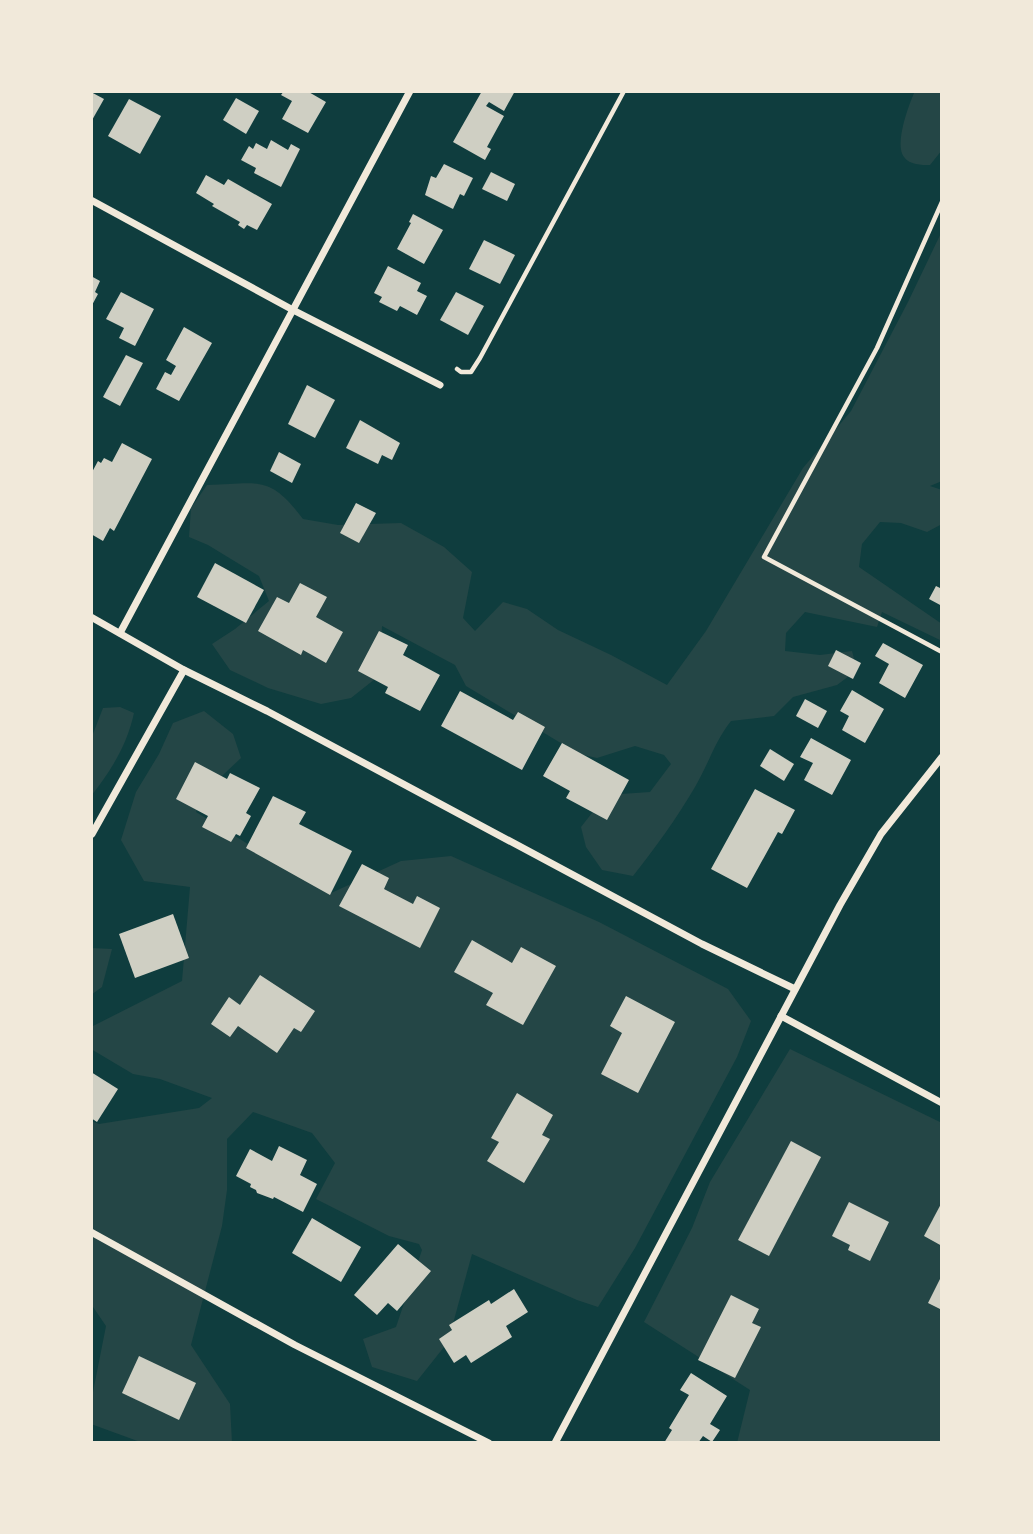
<svg xmlns="http://www.w3.org/2000/svg" width="1033" height="1534" font-family="'Space Grotesk',sans-serif">
<style>
.green{fill:#244646}
.building{fill:#cfcfc3}
.lines{fill:none;stroke-linecap:round;stroke-linejoin:round}
.path{stroke:#f1e9da;stroke-width:4.5}
.minor{stroke:#f1e9da;stroke-width:7}
</style>
<rect width="100%" height="100%" fill="#0f3d3e"/>
<g class="green">
<path d="M915 91H942V150L930 165C921 165 910 165 904 157 894 144 909 104 915 91Z"/>
<path d="M942 231V481L930 486 942 490V524L927 532 901 523 880 522 862 544 859 567 942 624V641L882 612 877 627 805 612 786 633 785 651 820 655 852 651 857 670 837 685 793 697 774 716 731 721C715 741 708 765 695 787 677 818 655 848 633 876L602 870 586 847 581 827 606 795 650 792 671 764 664 755 635 746 597 758 579 754 466 686 455 665 382 626 380 675 351 698 321 704 268 688 230 670 212 644 235 629 269 601 259 576 208 545 189 537 191 508 207 485C259 484 269 474 303 519L338 525 401 523 444 547 472 572 463 618 475 631 503 602 527 609 558 630 611 655 667 685 706 631 803 468 851 411 908 302Z"/>
<path d="M120 707 134 713C127 745 111 771 91 796V739L103 708Z"/>
<polygon points="204,711 233,734 241,758 207,790 196,812 329,894 401,861 451,856 599,922 728,989 751,1021 737,1057 635,1248 598,1307 577,1300 472,1254 448,1342 417,1381 372,1367 363,1339 396,1327 422,1250 419,1244 389,1236 316,1199 335,1163 312,1133 253,1112 227,1139 227,1190 222,1226 191,1345 230,1404 232,1443 143,1443 91,1424 92,1397 106,1326 91,1304 91,1121 99,1124 199,1108 212,1098 160,1079 133,1074 91,1049 91,1027 182,981 190,887 144,881 121,840 136,792 159,754 173,723"/>
<polygon points="91,948 112,949 102,987 91,995"/>
<polygon points="790,1049 942,1123 942,1443 737,1443 750,1390 644,1322 692,1228 710,1182"/>
</g>
<g class="building">
<polygon points="284,91 307,91 326,102 308,133 282,119 292,101 281,95"/>
<polygon points="482,91 515,91 504,111 489,102 486,106 504,116 487,147 491,149 485,160 453,142"/>
<polygon points="91,92 104,99 91,122"/>
<polygon points="236,98 259,111 246,134 223,120"/>
<polygon points="129,99 161,116 140,154 108,136"/>
<polygon points="271,140 288,150 291,144 300,149 281,187 254,173 256,168 241,160 249,146 253,149 256,143 267,149"/>
<polygon points="444,164 473,178 464,196 460,194 453,209 425,195 431,176 436,178"/>
<polygon points="491,172 515,184 507,201 482,189"/>
<polygon points="206,175 224,185 228,179 272,204 257,230 247,225 244,229 238,225 240,222 212,206 214,204 196,193"/>
<polygon points="413,214 443,230 424,264 397,249 411,223 409,222"/>
<polygon points="484,240 515,255 500,284 469,269"/>
<polygon points="388,266 421,283 417,291 427,296 417,315 400,306 397,311 379,302 382,297 374,293"/>
<polygon points="91,276 100,281 95,292 98,294 91,307"/>
<polygon points="121,292 154,309 135,346 119,338 124,328 106,319"/>
<polygon points="456,292 484,306 468,335 440,320"/>
<polygon points="184,327 212,343 179,401 156,389 165,372 171,375 176,366 166,360"/>
<polygon points="126,355 143,363 120,406 103,397"/>
<polygon points="307,385 335,400 315,438 288,424"/>
<polygon points="360,420 400,443 392,460 382,455 378,464 346,448"/>
<polygon points="122,443 152,459 114,531 110,528 103,541 91,534 91,474 98,461 101,463 104,458 112,462"/>
<polygon points="279,452 301,464 292,483 270,471"/>
<polygon points="356,503 376,513 359,543 340,533"/>
<polygon points="215,563 264,590 246,623 197,597"/>
<polygon points="300,583 327,597 316,617 343,632 326,663 303,650 301,655 258,631 277,597 289,603"/>
<polygon points="936,586 942,589 942,606 929,599"/>
<polygon points="379,631 408,645 403,655 440,675 420,711 385,693 388,687 358,671"/>
<polygon points="883,643 923,665 905,698 879,683 889,664 875,656"/>
<polygon points="836,650 861,663 853,679 828,666"/>
<polygon points="852,690 884,709 865,743 842,730 849,716 840,711"/>
<polygon points="460,691 513,720 518,712 545,727 522,770 441,726"/>
<polygon points="805,699 827,711 818,728 796,716"/>
<polygon points="811,738 851,760 832,795 804,780 813,763 800,757"/>
<polygon points="562,743 629,780 607,820 566,798 570,791 543,776"/>
<polygon points="770,749 794,764 784,781 760,766"/>
<polygon points="195,762 227,779 230,773 260,788 246,813 251,816 240,836 236,834 231,842 202,827 208,816 176,799"/>
<polygon points="755,789 795,810 782,834 778,832 747,888 711,869"/>
<polygon points="273,796 306,812 299,824 352,851 330,895 246,848"/>
<polygon points="362,864 389,878 384,889 413,904 417,896 440,908 420,948 339,906"/>
<polygon points="173,914 189,958 135,978 119,934"/>
<polygon points="472,940 512,963 521,947 556,966 523,1025 486,1005 493,993 454,972"/>
<polygon points="260,975 315,1011 301,1032 294,1028 277,1053 238,1026 230,1037 211,1024 229,997 240,1005"/>
<polygon points="626,996 675,1022 638,1093 601,1074 622,1033 610,1026"/>
<polygon points="91,1072 118,1089 97,1122 91,1118"/>
<polygon points="517,1093 553,1115 542,1135 550,1139 524,1183 487,1161 499,1142 491,1138"/>
<polygon points="791,1141 821,1157 769,1256 738,1240"/>
<polygon points="279,1146 307,1160 300,1175 317,1184 303,1212 274,1197 273,1199 257,1193 256,1190 250,1187 251,1184 236,1176 250,1149 272,1161"/>
<polygon points="849,1202 889,1222 870,1261 848,1250 850,1245 832,1236"/>
<polygon points="942,1202 942,1246 924,1236"/>
<polygon points="312,1218 361,1247 341,1282 292,1253"/>
<polygon points="398,1244 431,1271 397,1311 388,1303 377,1315 354,1295"/>
<polygon points="942,1275 942,1310 928,1303"/>
<polygon points="514,1289 528,1312 506,1326 512,1337 471,1363 466,1355 454,1363 439,1339 452,1330 449,1325 489,1300 491,1304"/>
<polygon points="731,1295 759,1309 752,1323 761,1327 735,1378 698,1360"/>
<polygon points="139,1356 196,1383 179,1420 122,1393"/>
<polygon points="691,1373 727,1396 710,1424 720,1430 712,1442 703,1436 698,1443 664,1443 672,1430 669,1428 689,1395 680,1390"/>
</g>
<g class="lines">
<g class="path">
<polyline points="942,202 877,348 764,557 942,652"/>
<polyline points="457,369 461,372 471,372 480,358 624,91"/>
</g>
<g class="minor">
<polyline points="91,200 293,310 440,385"/>
<polyline points="91,617 184,670 267,711 702,944 795,989"/>
<polyline points="120,633 410,91"/>
<polyline points="92,834 184,670"/>
<polyline points="781,1016 942,1103"/>
<polyline points="91,1232 295,1345 489,1443"/>
<polyline points="555,1443 840,905 881,834 942,757"/>
</g>
</g>
<rect width="1033" height="1534" fill="none" stroke="#f1e9da" stroke-width="186"/>
</svg>
